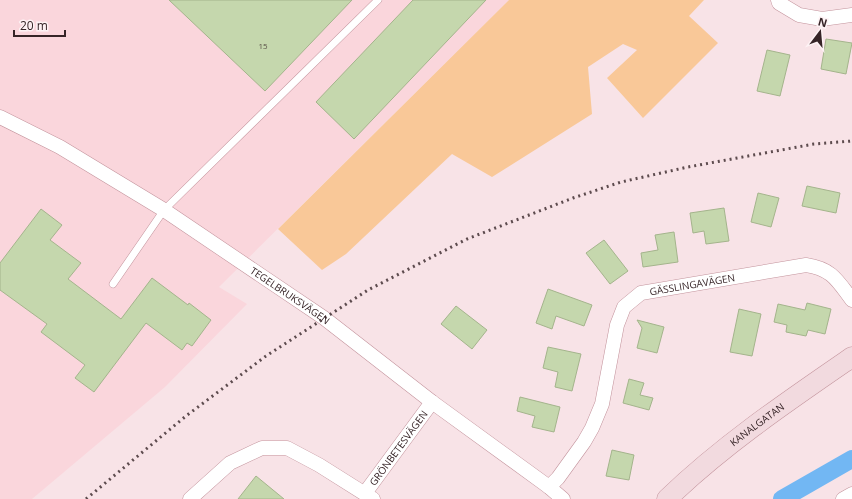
<svg xmlns="http://www.w3.org/2000/svg" width="852" height="499" font-family="'Open Sans',sans-serif">
<style>
.built{fill:#fad6dc}
.green{fill:#f9c898}
.lines{fill:none;stroke-linecap:round;stroke-linejoin:round}
.canal{stroke:#72b7f3;stroke-width:18}
.building{fill:#c5d7ad;stroke:#a4b48c}
.lane-casing{stroke:#c3939c;stroke-width:8}
.street-casing{stroke:#c3939c;stroke-width:15}
.secondary-casing{stroke:#c3939c;stroke-width:21}
.lane{stroke:#fff;stroke-width:7}
.street{stroke:#fff;stroke-width:14}
.secondary{stroke:#f2dadf;stroke-width:20}
.rail{stroke:#5d4b4e;stroke-width:3;stroke-dasharray:2 4;stroke-linecap:butt}
.labels{text-anchor:middle;dominant-baseline:central;stroke-width:3.5;stroke-linejoin:round;paint-order:stroke}
.number-label{font-size:8px;fill:#5a5148}
.street-label{font-size:10px;fill:#362427;stroke:#fef3f5}
</style>
<rect width="100%" height="100%" fill="#f8e3e7"/>
<polygon class="built" points="0,0 509,0 219,287 247,304 165,387 32,499 0,499"/>
<polygon class="green" points="509,0 704,0 689,16 718,43 643,118 607,78 637,50 623,44 588,67 592,114 492,177 452,154 346,254 322,270 278,229"/>
<g class="lines">
<polyline class="canal" points="782,499 852,459"/>
</g>
<g class="building">
<polygon points="169,0 352,0 265,91"/>
<polygon points="413,0 486,0 354,139 316,102"/>
<polygon points="826,39 852,43 846,74 821,69"/>
<polygon points="767,50 790,55 780,96 757,91"/>
<polygon points="807,186 840,193 836,213 802,206"/>
<polygon points="758,193 779,198 771,227 751,222"/>
<polygon points="724,208 729,241 706,244 704,231 693,233 690,213"/>
<polygon points="41,209 62,225 50,240 81,263 68,279 121,319 152,278 188,305 189,303 211,320 192,346 187,343 182,350 146,323 94,392 75,378 85,365 41,332 47,324 0,290 0,263"/>
<polygon points="674,232 678,262 643,267 641,253 658,250 655,235"/>
<polygon points="604,240 628,271 610,284 586,253"/>
<polygon points="548,289 592,305 584,326 556,316 552,329 536,323"/>
<polygon points="807,303 831,309 825,334 808,330 806,336 786,332 787,325 774,322 778,304 805,310"/>
<polygon points="456,306 487,330 472,349 441,324"/>
<polygon points="739,309 761,314 752,356 730,352"/>
<polygon points="637,320 664,327 657,353 637,348 642,328"/>
<polygon points="548,347 581,354 572,391 555,387 558,372 543,368"/>
<polygon points="629,379 644,383 640,395 653,398 649,410 623,403"/>
<polygon points="520,397 560,407 554,432 532,427 535,416 517,411"/>
<polygon points="612,450 634,455 629,480 606,476"/>
<polygon points="256,476 284,499 238,499"/>
</g>
<g class="lines">
<g class="lane-casing">
<polyline id="lane" points="113,284 164,210 378,0"/>
</g>
<g class="street-casing">
<g id="street">
<polyline points="778,0 779,3 799,15 822,19 852,15"/>
<path id="s1" d="M0 117 60 147 164 210 324 318 432 402 549 487 563 499"/>
<path id="s2" d="M549 487 558 478 584 442 592 428 602 404 617 325 624 307 641 293 806 265C832 269 837 280 852 300"/>
<path id="s3" d="M365 493 432 402"/>
<polyline points="190,499 230,463 262,448 287,448 319,465 373,499"/>
<polyline points="843,499 852,494"/>
</g>
</g>
<g class="secondary-casing">
<g id="secondary">
<path id="s4" d="M667 499C723 445 788 401 852 357"/>
</g>
</g>
<use href="#lane" class="lane"/>
<use href="#street" class="street"/>
<use href="#secondary" class="secondary"/>
<polyline class="rail" points="86,499 186,416 266,356 368,290 467,239 573,198 621,182 688,167 814,144 852,141"/>
</g>
<g class="labels">
<g class="number-label">
<text x="263" y="45">15</text>
</g>
<g class="street-label">
<text stroke="none"><textPath href="#s2" startOffset="273">GÄSSLINGAVÄGEN</textPath></text>
<text stroke="none"><textPath href="#s1" startOffset="341">TEGELBRUKSVÄGEN</textPath></text>
<text stroke="none"><textPath href="#s4" startOffset="117">KANALGATAN</textPath></text>
<text stroke="none"><textPath href="#s3" startOffset="56">GRÖNBETESVÄGEN</textPath></text>
</g>
</g>
<g transform="translate(820 32) rotate(16)" stroke="#fef3f5" stroke-width="3" paint-order="stroke">
<path d="M0-3L7 15L0 10L-7 15Z" fill="#362427"/>
<text y="-6" font-size="11" font-weight="bold" text-anchor="middle" fill="#362427">N</text>
</g>
<path d="M14 30v6h51v-6" fill="none" stroke="#362427" stroke-width="2"/>
<text x="20" y="30" font-size="12" fill="#362427" stroke="#fef3f5" stroke-width="3" paint-order="stroke">20 m</text>
</svg>
